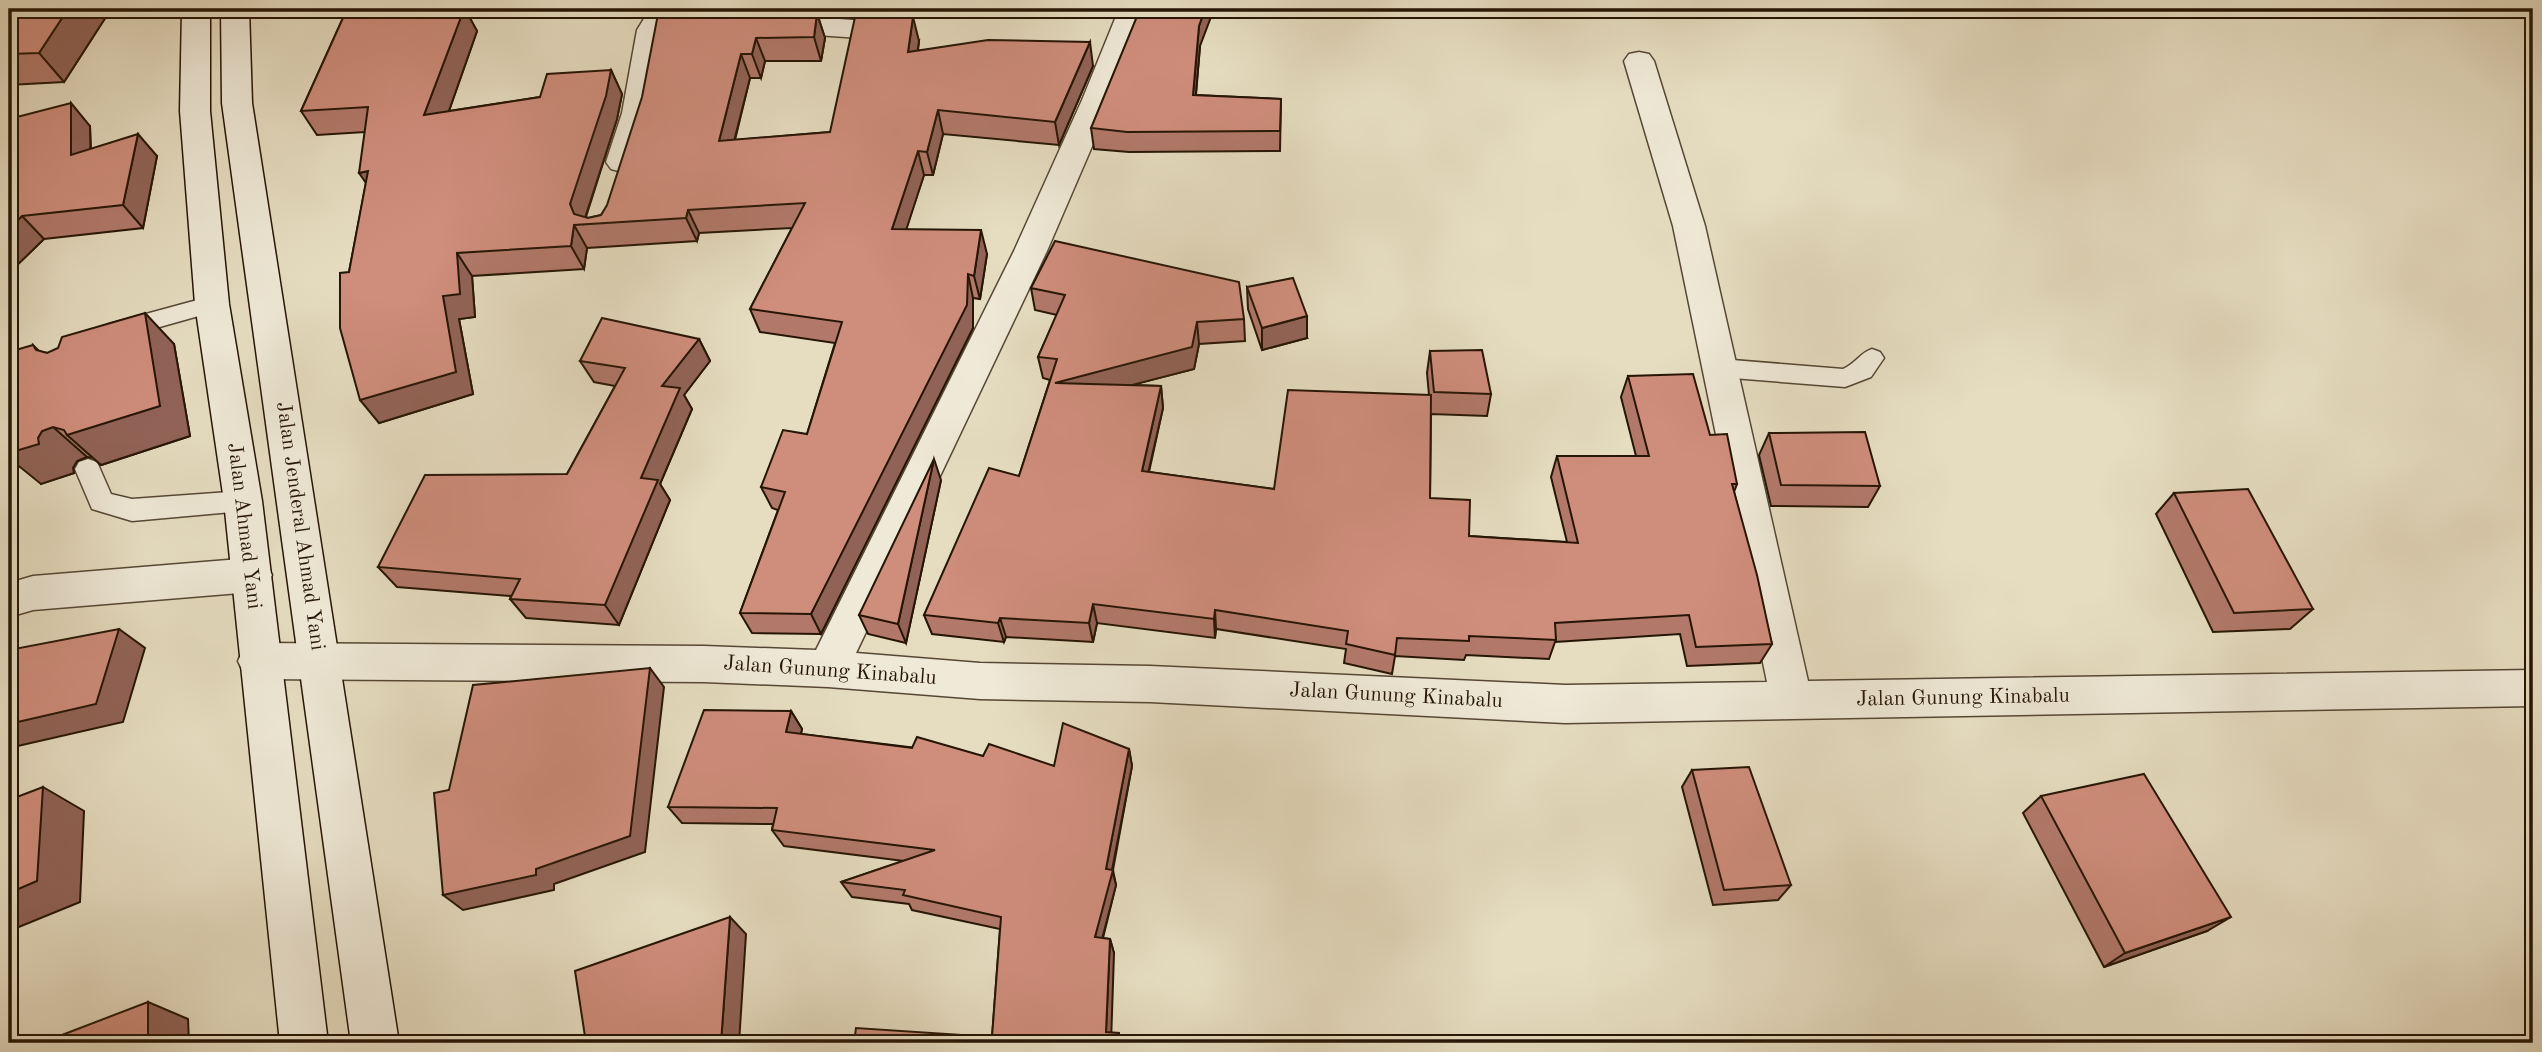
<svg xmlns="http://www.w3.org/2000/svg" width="2542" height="1052" font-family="'Old Standard TT',serif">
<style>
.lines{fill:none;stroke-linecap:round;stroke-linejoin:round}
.service-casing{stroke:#564734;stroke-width:3}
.minor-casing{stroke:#564734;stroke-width:3}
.secondary-casing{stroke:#261505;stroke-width:3}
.service{fill:#efe9d7;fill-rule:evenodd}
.minor{fill:#efe9d7;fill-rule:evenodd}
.secondary{fill:#efe9d7;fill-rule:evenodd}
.wall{fill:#b2796b;stroke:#261505;stroke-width:2}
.shaded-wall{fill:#916357;stroke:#261505;stroke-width:2}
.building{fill:#cf8d7c;stroke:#261505;stroke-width:2}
.labels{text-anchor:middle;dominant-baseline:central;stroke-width:5;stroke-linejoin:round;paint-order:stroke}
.street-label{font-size:21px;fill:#261505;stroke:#efe9d7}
</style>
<rect width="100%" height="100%" fill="#e6ddc1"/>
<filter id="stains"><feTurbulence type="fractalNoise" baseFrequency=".00286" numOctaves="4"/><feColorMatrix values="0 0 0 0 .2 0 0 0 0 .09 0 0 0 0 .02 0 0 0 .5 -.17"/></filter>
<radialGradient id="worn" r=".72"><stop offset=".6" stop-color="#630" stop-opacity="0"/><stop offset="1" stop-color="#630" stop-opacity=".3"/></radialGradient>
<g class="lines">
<g class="service-casing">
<g id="service">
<polygon points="212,296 220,298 224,304 220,310 117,339 109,336 105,330 109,324"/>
<path d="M1872 349 1880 352 1884 358 1871 377 1845 387 1720 377 1711 374 1708 368 1711 362 1720 359 1843 369C1855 364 1860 353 1872 349Z"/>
<polygon points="88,459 97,462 111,494 132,499 243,491 252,494 256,501 252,508 243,511 132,521 92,509 75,469 79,462"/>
</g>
</g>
<g class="minor-casing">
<g id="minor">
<path d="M664 9H698L720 13 724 19 720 25C703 30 681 18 666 29 655 74 658 129 633 169L622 172 611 169 606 162 622 113 637 30 645 17Z"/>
<polygon points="874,9 902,9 886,36 876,39 770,32 760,29 756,23 760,17 770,14 867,21"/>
<polygon points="1119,9 1147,9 1112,100 1047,251 856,653 980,663 1150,666 1565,685 1767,682 1673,226 1624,61 1629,54 1639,52 1649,54 1654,61 1705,226 1808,681 2533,670 2533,706 1565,723 1150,702 980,699 828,687 704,682 259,679 244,674 238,661 244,648 259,643 704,646 816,650 1014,251 1082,100"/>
<polygon points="252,558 266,563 272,575 266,587 252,592 33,610 9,617 9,583 33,576"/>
</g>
</g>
<g class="secondary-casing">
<g id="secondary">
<polygon points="182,9 210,9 210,111 229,304 262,501 328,1043 280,1043 224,501 195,304 180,111"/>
<polygon points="221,9 249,9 252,103 399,1043 351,1043 222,103"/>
</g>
</g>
<use href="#service" class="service"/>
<use href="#minor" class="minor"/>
<use href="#secondary" class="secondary"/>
</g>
<g class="wall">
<polygon points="9,9 111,9 64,82 9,85"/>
<polygon points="347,9 465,9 477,31 449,111 540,97 611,70 622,94 617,119 586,217 588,218 601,215 742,15 760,11 760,9 829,9 828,16 818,16 825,38 821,61 765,61 761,78 750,78 735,140 830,132 919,41 918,50 1093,66 1059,145 943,134 933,175 924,175 906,229 987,254 980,299 973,298 973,328 821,634 752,633 740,613 778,510 772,508 761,487 807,434 835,343 760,332 750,309 792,228 699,233 697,241 587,248 584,269 472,276 475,317 459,319 473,394 379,423 349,272 366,183 365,132 317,135 301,111"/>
<polygon points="1200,46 1196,95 1281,99 1280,151 1129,152 1094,149 1091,128"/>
<polygon points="9,119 90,126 91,149 157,156 143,228 44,239 9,273"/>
<polygon points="1247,287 1307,338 1262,350 1248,309"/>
<polygon points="1031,288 1244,319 1245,341 1199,344 1194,369 1131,385 1161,386 1163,408 1149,472 1274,489 1429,395 1427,373 1430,351 1491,394 1487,416 1431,414 1430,498 1469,536 1567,542 1551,477 1557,456 1636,456 1621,397 1628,376 1710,435 1737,484 1734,492 1772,644 1760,663 1687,666 1680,634 1555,642 1549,659 1466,655 1464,660 1395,656 1392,674 1344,663 1346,649 1216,629 1215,638 1097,623 1093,642 1006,637 1004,642 932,634 924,615 1019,476 1050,380 1043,378 1038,357 1057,315 1035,310"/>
<polygon points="699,339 710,361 684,395 692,409 660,484 670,500 619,625 526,618 510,599 511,596 397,587 378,567 567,474 615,386 594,382 580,361"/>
<polygon points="174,344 190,436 101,465 94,458 87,457 77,461 73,468 74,473 41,484 33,345 39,351 47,353"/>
<polygon points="1769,433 1880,486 1868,507 1771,506 1759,455"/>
<polygon points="941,480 906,643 868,634 859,615"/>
<polygon points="2174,493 2313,609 2290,629 2213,632 2156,514"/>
<polygon points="791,711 802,729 801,734 983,756 1054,766 1129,749 1132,766 1113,870 1116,885 1103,938 1110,939 1114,953 992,1037 1000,929 912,910 909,904 852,897 841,882 904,861 784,846 772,830 773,824 682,823 668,807"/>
<polygon points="1692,770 1791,885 1778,900 1713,905 1682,787"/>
<polygon points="2041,796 2207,931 2104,967 2023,813"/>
</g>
<g class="shaded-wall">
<polygon points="68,9 111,9 64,82 39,53"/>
<polygon points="464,9 465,9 477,31 439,139 424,115"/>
<polygon points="1205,9 1214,9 1200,46 1194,115 1193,95 1199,26"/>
<polygon points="817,14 825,38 821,61 814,37"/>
<polygon points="913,17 919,41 914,76 908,52"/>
<polygon points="756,38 765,61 761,78 752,54"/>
<polygon points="1090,42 1093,66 1059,145 1055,122"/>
<polygon points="741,54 750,78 728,165 719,141"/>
<polygon points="611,70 622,94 617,119 583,224 574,214 570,204"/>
<polygon points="71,103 90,126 91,178 71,155"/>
<polygon points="938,110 943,134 933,175 927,152"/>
<polygon points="138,134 157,156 143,228 123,205"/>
<polygon points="918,151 924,175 899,252 892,229"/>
<polygon points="368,171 375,196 359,173"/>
<polygon points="688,210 699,233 697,241 686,218"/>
<polygon points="22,216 44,239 9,273 9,229"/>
<polygon points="574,225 587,248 584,269 571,246"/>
<polygon points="981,230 987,254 980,299 974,276"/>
<polygon points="457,253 472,276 475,317 459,319 473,394 379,423 360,400 443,296"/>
<polygon points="968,274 973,298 973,328 821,634 811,614"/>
<polygon points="145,313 174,344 190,436 101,465 67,435"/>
<polygon points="1307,316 1307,338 1262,350 1262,328"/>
<polygon points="1197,322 1199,344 1194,369 1059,404 1055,383"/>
<polygon points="699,339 710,361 684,395 692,409 660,484 670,500 619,625 605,605 641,478 662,386"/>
<polygon points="1161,386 1163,408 1144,491 1142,471"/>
<polygon points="53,427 87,457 77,461 73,468 74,473 41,484 9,458 9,453 38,438 42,431"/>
<polygon points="934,459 941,480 906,643 898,624"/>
<polygon points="1093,604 1097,623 1093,642 1089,623"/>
<polygon points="1215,610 1216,629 1215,638 1214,619"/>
<polygon points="1000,618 1006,637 1004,642 998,623"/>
<polygon points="119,629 145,648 123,722 9,748 9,724"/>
<polygon points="650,668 664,687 645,852 554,884 554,890 463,910 443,895 536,869"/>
<polygon points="791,711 802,729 797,750 786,732"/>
<polygon points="1129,749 1132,766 1112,870 1116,885 1099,951 1095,937 1106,869"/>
<polygon points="43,787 84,811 80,902 9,931 9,893"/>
<polygon points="730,917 746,934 739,1043 721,1043"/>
<polygon points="2231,917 2207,931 2104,967 2125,953"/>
<polygon points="1110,939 1114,953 1111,1043 1106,1032"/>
<polygon points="148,1002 188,1019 189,1043 148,1043"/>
</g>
<g class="building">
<polygon points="9,9 68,9 39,53 9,54"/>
<polygon points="347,9 425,9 424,10 464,9 424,115 540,97 547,74 611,70 606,96 570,204 574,214 588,218 601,215 607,205 642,97 658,14 742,15 744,9 817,14 814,37 756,38 752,54 741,54 719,141 830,132 855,17 913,17 908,52 988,40 1090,42 1055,122 938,110 927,152 918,151 892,229 981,230 974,276 968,274 967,305 811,614 740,613 785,492 761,487 783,430 807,434 842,322 750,309 805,203 688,210 686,218 574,225 571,246 457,253 460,294 443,296 456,372 360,400 340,328 340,273 349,272 368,171 359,173 368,107 301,111"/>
<polygon points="1140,9 1205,9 1199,26 1193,95 1281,99 1280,131 1127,132 1091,128"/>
<polygon points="71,103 71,155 138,134 123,205 22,216 9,229 9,119"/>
<polygon points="1055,241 1239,282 1244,319 1197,322 1192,347 1055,383 1161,386 1142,471 1274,489 1288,390 1431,395 1430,498 1470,500 1469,536 1578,543 1557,456 1649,456 1628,376 1693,374 1710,435 1727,434 1737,484 1732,484 1757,575 1772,644 1696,647 1689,615 1555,623 1556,640 1469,636 1469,641 1397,638 1395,655 1346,644 1348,631 1215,610 1214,619 1093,604 1089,623 1000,618 998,623 924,615 989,468 1019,476 1057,359 1038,357 1065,295 1031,288"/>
<polygon points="1293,278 1307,316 1262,328 1247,287"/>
<polygon points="145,313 160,406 67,435 64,430 53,427 42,431 38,438 39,444 9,453 9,352 33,345 36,350 47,353 58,348 62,337"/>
<polygon points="602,318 699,339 662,386 680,388 641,478 658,480 605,605 510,599 520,579 378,567 425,475 567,474 625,368 580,361"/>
<polygon points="1482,350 1491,394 1434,392 1430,351"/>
<polygon points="1865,432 1880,486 1781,485 1769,433"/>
<polygon points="934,459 898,624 859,615"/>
<polygon points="2248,489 2313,609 2234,613 2174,493"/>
<polygon points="119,629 96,704 9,724 9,650"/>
<polygon points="650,668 630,836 536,869 536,875 443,895 434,793 449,790 473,685"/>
<polygon points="704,710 791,711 786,732 912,748 917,737 983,756 989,744 1054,766 1063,723 1129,749 1106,869 1113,870 1095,937 1110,939 1106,1032 1119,1033 1118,1043 854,1043 856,1028 992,1037 1001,917 903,895 905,890 841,882 935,850 772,830 777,808 668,807"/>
<polygon points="1749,767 1791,885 1724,890 1692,770"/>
<polygon points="2144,774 2231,917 2125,953 2041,796"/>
<polygon points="43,787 37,881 9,893 9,800"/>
<polygon points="730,917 721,1043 586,1043 575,971"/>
<polygon points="148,1002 148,1043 41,1043"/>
</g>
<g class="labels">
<g class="street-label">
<text transform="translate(244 526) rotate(83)">Jalan Ahmad Yani</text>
<text transform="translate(300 526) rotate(82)">Jalan Jenderal Ahmad Yani</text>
<text transform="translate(830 671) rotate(4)">Jalan Gunung Kinabalu</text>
<text transform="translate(1396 696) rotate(3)">Jalan Gunung Kinabalu</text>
<text transform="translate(1963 698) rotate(-1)">Jalan Gunung Kinabalu</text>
</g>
</g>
<rect width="2542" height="1052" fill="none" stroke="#e6ddc1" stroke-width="35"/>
<rect x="10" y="10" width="2521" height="1031" fill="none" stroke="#261505" stroke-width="3.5"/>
<rect x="18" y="18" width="2507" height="1017" fill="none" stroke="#261505" stroke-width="2"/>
<rect width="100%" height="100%" filter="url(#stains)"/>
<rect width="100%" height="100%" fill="url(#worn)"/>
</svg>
